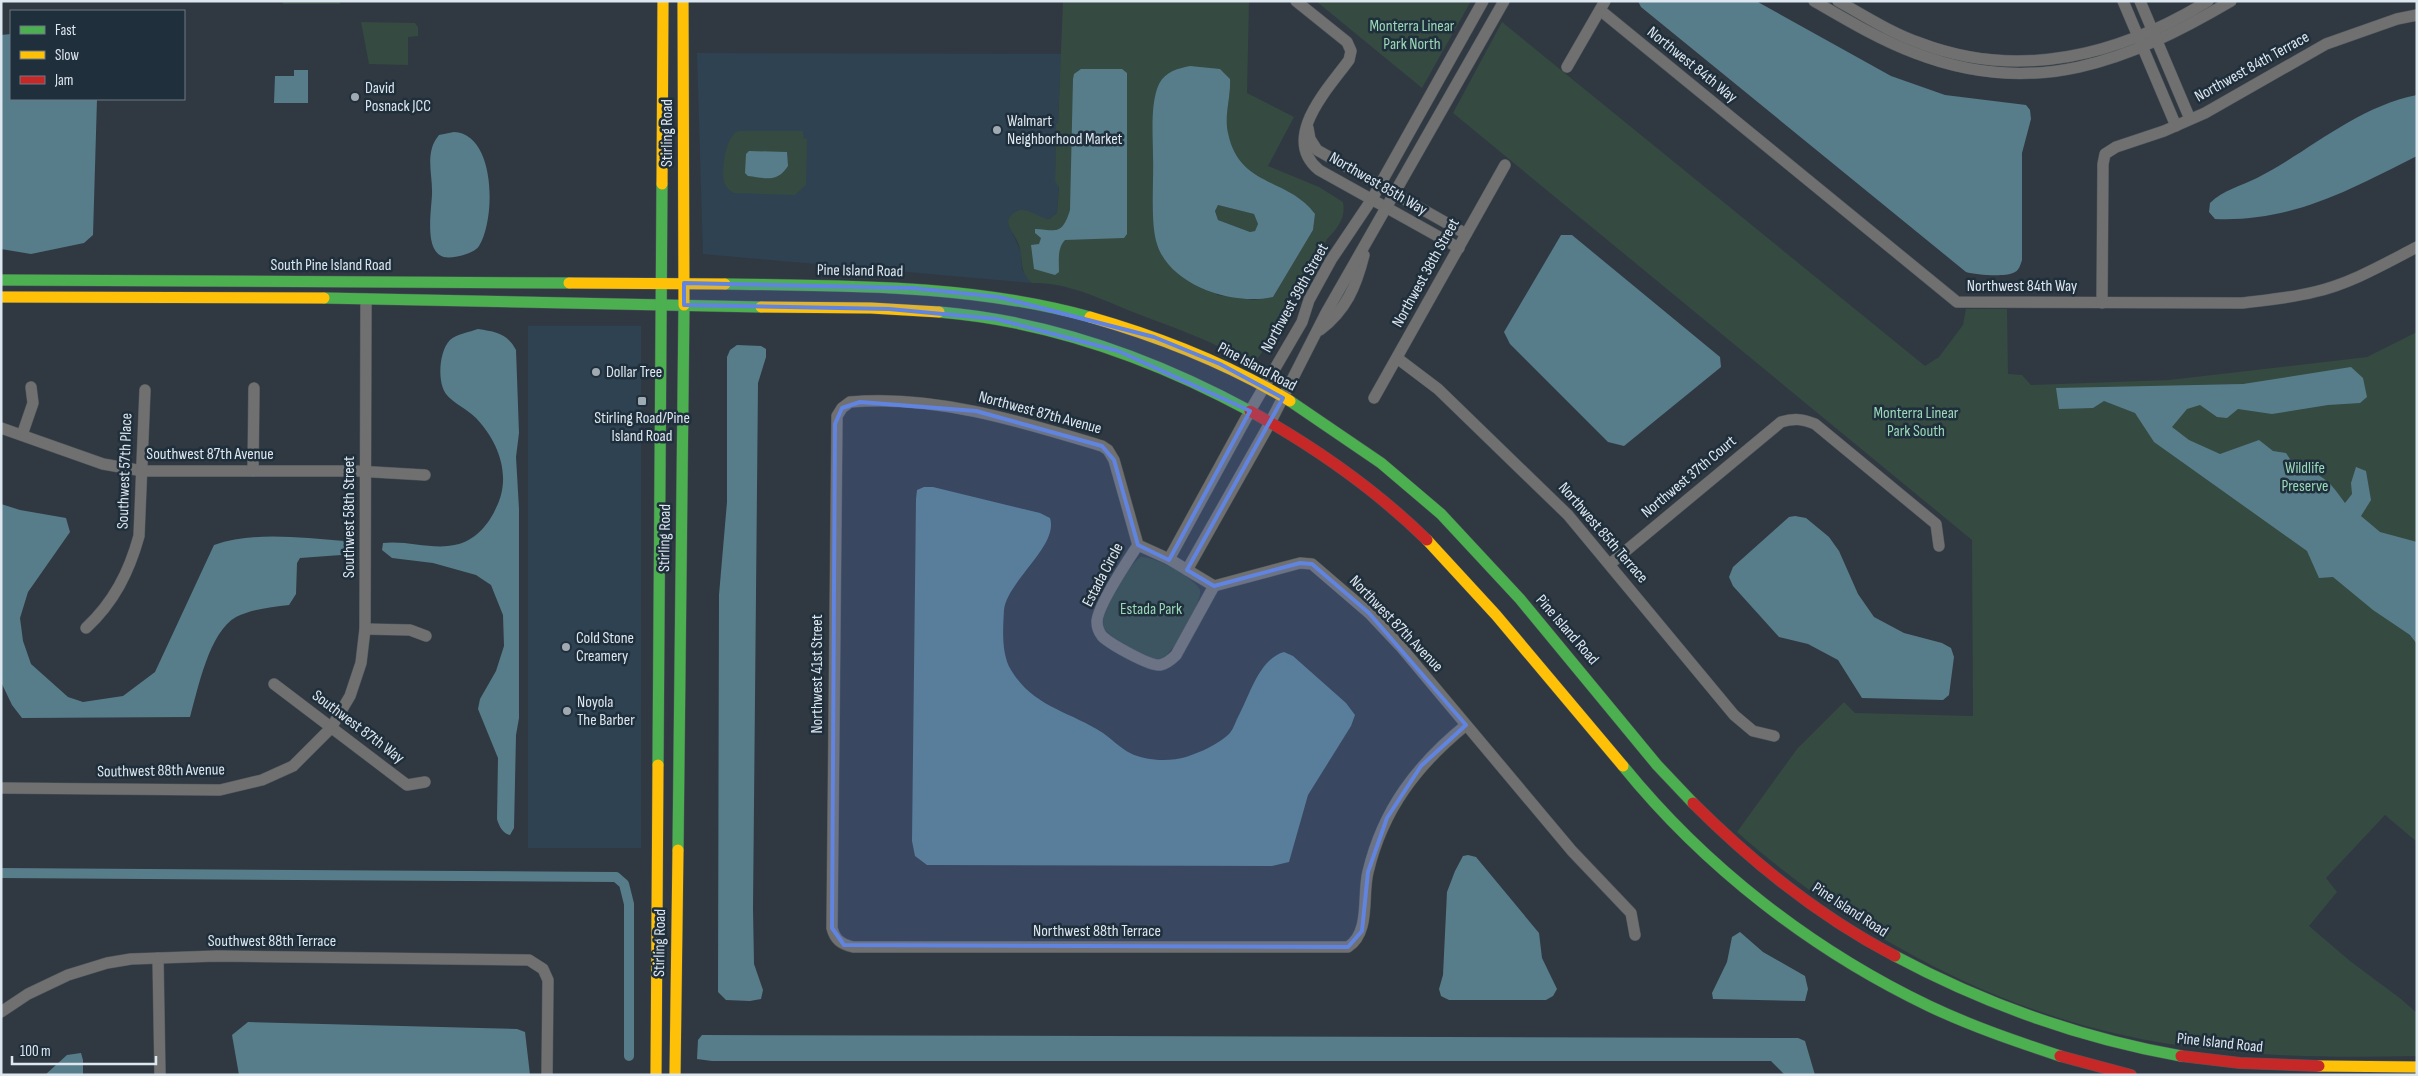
<svg xmlns="http://www.w3.org/2000/svg" width="2418" height="1076" font-family="'Sofia Sans Condensed',sans-serif">
<style>
.built{fill:#2e4252}
.green{fill:#354a41;fill-rule:evenodd}
.water{fill:#577d8a;fill-rule:evenodd}
.lines{fill:none;stroke-linecap:round;stroke-linejoin:round}
.canal{stroke:#577d8a;stroke-width:10}
.street-casing{stroke:#4d555b;stroke-width:12}
.fast-casing{stroke:#4d555b;stroke-width:12}
.slow-casing{stroke:#4d555b;stroke-width:12}
.jam-casing{stroke:#4d555b;stroke-width:12}
.street{stroke:#6f706f;stroke-width:11}
.fast{stroke:#4caf50;stroke-width:11}
.slow{stroke:#ffc107;stroke-width:11}
.jam{stroke:#c62828;stroke-width:11}
.marked{fill:#6084e0;fill-opacity:0.2;stroke:#6084e0;stroke-width:4;stroke-linejoin:round}
.poi-dot{fill:#a0aab3;stroke:#202f3c;stroke-width:2}
.labels{text-anchor:middle;dominant-baseline:central;stroke-width:5;stroke-linejoin:round;paint-order:stroke}
.park-label{font-size:16px;fill:#9bd9b8;stroke:#202f3c}
.street-label{font-size:16px;fill:#dde7f0;stroke:#202f3c}
.poi-label{font-size:16px;fill:#dde7f0;stroke:#202f3c;text-anchor:start}
</style>
<rect width="100%" height="100%" fill="#303941"/>
<g class="built">
<polygon points="697,53 1061,54 1058,124 1056,124 1055,182 1059,186 1057,213 1049,219 1043,218 1024,210 1016,211 1009,218 1008,224 1021,252 1022,270 1032,283 703,254"/>
<rect x="528" y="326" width="113" height="522"/>
</g>
<g class="green">
<rect x="283" y="1" width="57" height="3"/>
<path d="M1063 1H1249L1247 93 1294 117 1268 166 1319 187 1343 202C1346 218 1338 228 1327 239L1294 305 1258 358 1253 362 1244 361C1212 340 1174 328 1138 314 1104 301 1070 282 1032 283 1017 269 1025 260 1018 243 1016 237 1008 228 1008 222 1008 218 1012 214 1015 212 1026 205 1038 218 1049 219L1057 213 1059 187 1055 182 1056 124H1058ZM1190 66 1230 91C1224 120 1224 158 1254 175 1276 187 1300 193 1315 214L1313 230 1273 297 1254 300 1217 295Z"/>
<polygon points="1316,1 1471,1 1422,88"/>
<polygon points="361,22 415,23 418,27 418,36 408,37 408,65 369,64"/>
<path d="M1502 22 1925 366 1939 357 1963 325 1966 309H2007L2008 374 2022 375 2031 385 2169 380 2367 357 2417 332V842L2385 815 2326 878 2337 892 2309 926 2350 961 2401 999 2417 1013V1056C2336 1058 2255 1057 2176 1045 2012 1021 1860 940 1737 832L1797 749 1844 702 1855 713 1973 716 1972 540 1453 113Z"/>
<path d="M739 131H803V138L807 139 806 185 795 195 734 193C729 190 725 187 724 181 721 169 726 134 739 131Z"/>
<polygon points="1218,205 1254,214 1258,224 1255,231 1250,232 1218,220 1215,211"/>
<path d="M1141 557C1154 556 1195 578 1200 590 1202 604 1174 653 1161 659 1150 660 1106 637 1103 626 1100 614 1130 562 1141 557Z"/>
</g>
<g class="water">
<path d="M1638 1H1756L1891 76 1945 95 2026 105 2030 110 2031 119 2022 153V260C2020 266 2019 271 2013 273 2004 277 1976 275 1966 272L1641 7Z"/>
<polygon points="11,34 11,99 97,99 93,235 84,243 31,254 1,249 1,35"/>
<path d="M1190 66 1220 69 1230 79C1231 98 1224 115 1228 133 1239 188 1288 177 1315 214L1313 230 1273 297C1234 306 1170 286 1157 244 1150 223 1154 180 1153 156 1153 136 1150 103 1159 84 1166 71 1177 69 1190 66ZM1218 205 1254 214 1258 224 1255 231 1250 232 1218 220 1215 211Z"/>
<path d="M1081 69H1122L1127 73V234L1124 238 1065 240C1057 248 1059 262 1059 272L1055 275 1034 269 1031 245 1039 244 1041 238 1035 233V229C1056 230 1062 236 1070 210L1073 79 1074 74Z"/>
<polygon points="294,70 308,70 308,103 274,103 275,76 294,76"/>
<path d="M2417 95V156C2349 190 2293 222 2215 219L2209 212 2210 203C2223 190 2241 186 2257 178 2310 151 2356 107 2417 95Z"/>
<path d="M454 132C496 134 496 219 479 246 474 254 452 259 444 257 422 251 433 204 432 190 432 177 428 161 432 148 433 143 436 139 439 135Z"/>
<path d="M749 151 787 152 788 166C777 183 766 178 748 176L745 173 746 154Z"/>
<polygon points="1561,235 1572,235 1720,357 1721,367 1624,446 1608,442 1510,344 1504,332"/>
<path d="M478 329C496 332 507 333 516 350L519 433 516 457 519 509V718L516 735 514 828 510 835C503 834 499 826 497 819L498 758 478 709 480 699 496 671 504 646 503 615 491 585 476 575 433 563 392 558 382 550 383 543C408 540 434 551 459 544 476 539 489 524 496 508 512 477 499 442 476 418 467 409 453 403 446 394 437 382 439 351 450 340 456 334 470 332 478 329Z"/>
<polygon points="737,345 761,346 766,349 766,357 758,383 753,909 754,964 763,990 761,999 750,1001 726,1000 718,992 719,595 727,502 727,357 730,350"/>
<path d="M2351 367 2363 378 2367 397 2360 403 2328 405 2272 414 2238 409 2227 418 2217 417 2200 405 2187 409 2172 427 2189 440 2220 454 2259 440 2273 451 2286 453 2296 468C2324 475 2328 479 2345 503L2352 494 2351 483 2356 467 2366 471 2371 500 2361 516 2380 532 2417 542V644L2410 635 2373 610 2333 577 2319 578 2307 551 2154 442 2135 413 2104 401 2093 408 2059 409 2056 388 2243 384Z"/>
<path d="M924 487H933L1040 513 1050 518C1059 546 1007 581 1004 610 1003 628 1001 654 1011 670 1033 707 1069 711 1103 733 1112 739 1120 748 1130 753 1145 761 1170 762 1186 757 1201 752 1217 745 1229 734 1233 730 1235 723 1238 717 1250 695 1259 659 1284 652L1293 656 1346 703 1355 715 1351 726 1308 795 1289 862 1272 866 927 865 915 856 912 841 916 499 917 490Z"/>
<path d="M1 504 20 510 66 518 70 532 28 592 20 618 23 641 31 664 68 697 83 702 123 696 155 672 214 545C255 531 301 538 344 541L349 548 341 555 300 558 297 563 296 594 289 605C271 607 253 609 236 617 209 632 198 689 190 717L22 718 12 705 1 682Z"/>
<polygon points="1795,516 1806,518 1829,537 1839,551 1858,594 1874,617 1904,633 1942,643 1951,648 1954,657 1949,695 1943,700 1862,698 1838,660 1808,644 1779,637 1733,586 1729,577 1733,567 1789,517"/>
<polygon points="1468,855 1476,857 1539,933 1542,958 1557,989 1553,996 1546,1000 1449,1000 1441,996 1439,989 1443,975 1447,892 1455,871 1463,856"/>
<polygon points="1740,932 1763,952 1805,976 1808,989 1805,1001 1713,999 1712,993 1727,962 1732,937"/>
<polygon points="248,1022 517,1029 525,1032 530,1075 239,1075 232,1035"/>
<polygon points="702,1035 1798,1038 1805,1041 1815,1075 1785,1075 1771,1061 712,1061 697,1059 698,1040"/>
<polygon points="81,1053 83,1060 83,1075 45,1075 67,1055"/>
</g>
<g class="lines">
<polyline class="canal" points="1,873 616,877 624,884 629,904 629,1056"/>
<g class="street-casing">
<g id="street">
<path d="M1296 1 1347 42 1351 51 1349 60C1328 89 1280 138 1319 170L1459 248"/>
<path d="M1814 1C1847 20 1880 40 1915 53 2034 99 2127 62 2231 1"/>
<path d="M1838 1C1865 16 1891 33 1920 43 2020 81 2120 55 2208 1"/>
<polyline points="2123,1 2176,126"/>
<polyline points="2140,1 2190,119"/>
<path d="M1600 10 1957 302 2242 303C2266 300 2291 298 2314 292 2350 284 2384 264 2417 247"/>
<polyline points="1567,67 1605,1"/>
<polyline points="1308,128 1310,139 1317,150 1466,234"/>
<polyline points="2102,303 2103,164 2105,154 2116,147 2164,131 2205,113 2326,44 2397,19 2417,15"/>
<path d="M1320 330C1346 310 1356 287 1364 255"/>
<polyline points="1397,358 1438,389 1568,515 1734,715 1753,731 1774,736"/>
<polyline points="1374,398 1505,165"/>
<polyline points="1,428 103,464 143,471 356,471 425,475"/>
<polyline points="22,435 33,403 31,387"/>
<polyline points="253,471 254,388"/>
<path d="M1138 545C1128 560 1097 607 1097 622 1097 627 1099 632 1102 636 1110 644 1149 666 1160 665 1166 664 1171 660 1176 655L1214 586"/>
<polyline points="1169,559 1250,411 1302,322 1309,300 1331,260 1372,199 1483,1"/>
<path d="M1610 564 1781 422C1794 418 1803 419 1815 424L1936 524 1939 546"/>
<polyline points="1187,570 1270,423 1326,313 1504,1"/>
<path d="M86 628C114 602 129 572 139 536L145 390"/>
<polyline points="365,629 410,630 426,636"/>
<polyline points="274,684 407,785 425,782"/>
<path d="M1466 725C1417 765 1383 809 1368 872 1362 895 1371 932 1348 947H853C841 944 835 940 832 928L837 416 842 408 850 402C934 394 1023 422 1102 446L1108 450 1114 460 1138 545 1169 559 1214 586 1300 563 1312 564 1369 613 1401 647 1572 851 1631 913 1635 935"/>
<polyline points="1,788 220,790 262,780 293,766 331,728 350,696 361,663 365,629 366,299"/>
<polyline points="158,958 160,1075"/>
<polyline points="1,1012 28,994 68,975 107,963 131,959 217,956 529,960 543,969 548,980 547,1075"/>
</g>
</g>
<g class="fast-casing">
<g id="fast">
<polyline points="1,280 569,283"/>
<path d="M725 284C848 286 971 284 1090 317"/>
<polyline points="324,298 761,307"/>
<path d="M939 312C1048 321 1154 359 1250 411"/>
<polyline points="1290,401 1381,463 1441,514 1520,599 1657,765 1693,803"/>
<polyline points="658,765 662,184"/>
<path d="M1623 766C1705 867 1812 950 1929 1006 1971 1026 2015 1041 2060 1056"/>
<polyline points="678,850 684,305"/>
<path d="M1895 956C1985 1004 2080 1038 2181 1056"/>
</g>
</g>
<g class="slow-casing">
<g id="slow">
<polyline points="683,1 684,305"/>
<polyline points="662,184 663,1"/>
<polyline points="569,283 725,284"/>
<polyline points="1,297 324,298"/>
<polyline points="761,307 871,308 939,312"/>
<path d="M1090 317C1160 337 1228 364 1290 401"/>
<polyline points="1427,540 1496,615 1623,766"/>
<polyline points="2319,1066 2417,1067"/>
<polyline points="656,1075 658,765"/>
<polyline points="675,1075 678,850"/>
</g>
</g>
<g class="jam-casing">
<g id="jam">
<path d="M1250 411C1313 446 1375 489 1427 540"/>
<path d="M1693 803C1753 863 1820 917 1895 956"/>
<polyline points="2060,1056 2131,1075"/>
<polyline points="2181,1056 2240,1063 2319,1066"/>
</g>
</g>
<use href="#street" class="street"/>
<use href="#fast" class="fast"/>
<use href="#slow" class="slow"/>
<use href="#jam" class="jam"/>
</g>
<path class="marked" d="M684 283 913 288 999 297 1154 337 1220 364 1283 398 1187 570 1214 586 1300 563 1312 564 1369 613 1466 725 1421 766 1387 818 1368 872 1362 931 1348 947 844 945 832 928 835 424 842 408 860 402 976 411 1102 446 1114 460 1138 545 1169 560 1250 411 1118 351 996 319 889 309 684 305Z"/>
<g class="poi-dot">
<circle cx="355" cy="97" r="5"/>
<circle cx="997" cy="130" r="5"/>
<circle cx="596" cy="372" r="5"/>
<rect x="637" y="396" width="10" height="10" rx="2.5"/>
<circle cx="566" cy="647" r="5"/>
<circle cx="567" cy="711" r="5"/>
</g>
<g class="labels">
<g class="park-label">
<text x="1412" y="26">Monterra Linear<tspan x="1412" dy="18">Park North</tspan></text>
<text x="1916" y="413">Monterra Linear<tspan x="1916" dy="18">Park South</tspan></text>
<text x="2305" y="468">Wildlife<tspan x="2305" dy="18">Preserve</tspan></text>
<text x="1151" y="609">Estada Park</text>
</g>
<g class="street-label">
<text transform="translate(1692 65) rotate(39)">Northwest 84th Way</text>
<text transform="translate(2252 67) rotate(-29)">Northwest 84th Terrace</text>
<text transform="translate(667 133) rotate(-90)">Stirling Road</text>
<text transform="translate(1378 184) rotate(30)">Northwest 85th Way</text>
<text x="331" y="265">South Pine Island Road</text>
<text transform="translate(860 271) rotate(1)">Pine Island Road</text>
<text transform="translate(1426 273) rotate(-61)">Northwest 38th Street</text>
<text x="2022" y="286">Northwest 84th Way</text>
<text transform="translate(1295 298) rotate(-61)">Northwest 39th Street</text>
<text transform="translate(1257 367) rotate(28)">Pine Island Road</text>
<text transform="translate(1040 413) rotate(15)">Northwest 87th Avenue</text>
<text x="210" y="454">Southwest 87th Avenue</text>
<text transform="translate(125 471) rotate(-88)">Southwest 57th Place</text>
<text transform="translate(1689 477) rotate(-40)">Northwest 37th Court</text>
<text transform="translate(349 517) rotate(-90)">Southwest 58th Street</text>
<text transform="translate(1603 533) rotate(49)">Northwest 85th Terrace</text>
<text transform="translate(665 538) rotate(-89)">Stirling Road</text>
<text transform="translate(1103 575) rotate(-62)">Estada Circle</text>
<text transform="translate(1396 624) rotate(46)">Northwest 87th Avenue</text>
<text transform="translate(1567 630) rotate(49)">Pine Island Road</text>
<text transform="translate(817 674) rotate(-90)">Northwest 41st Street</text>
<text transform="translate(358 727) rotate(37)">Southwest 87th Way</text>
<text transform="translate(161 771) rotate(-1)">Southwest 88th Avenue</text>
<text transform="translate(1850 910) rotate(33)">Pine Island Road</text>
<text x="1097" y="931">Northwest 88th Terrace</text>
<text x="272" y="941">Southwest 88th Terrace</text>
<text transform="translate(660 943) rotate(-89)">Stirling Road</text>
<text transform="translate(2220 1043) rotate(6)">Pine Island Road</text>
</g>
<g class="poi-label">
<text x="365" y="88">David<tspan x="365" dy="18">Posnack JCC</tspan></text>
<text x="1007" y="121">Walmart<tspan x="1007" dy="18">Neighborhood Market</tspan></text>
<text x="606" y="372">Dollar Tree</text>
<text x="642" y="418" text-anchor="middle">Stirling Road/Pine<tspan x="642" dy="18">Island Road</tspan></text>
<text x="576" y="638">Cold Stone<tspan x="576" dy="18">Creamery</tspan></text>
<text x="577" y="702">Noyola<tspan x="577" dy="18">The Barber</tspan></text>
</g>
</g>
<rect width="2418" height="1076" fill="none" stroke="#dde7f0" stroke-width="5"/>
<rect x="10" y="10" width="175" height="90" fill="#202f3c" stroke="#6c7984"/>
<rect x="20" y="26" width="25" height="8" fill="#4caf50" stroke="#6c7984"/>
<text x="55" y="35" font-size="15" fill="#dde7f0">Fast</text>
<rect x="20" y="51" width="25" height="8" fill="#ffc107" stroke="#6c7984"/>
<text x="55" y="60" font-size="15" fill="#dde7f0">Slow</text>
<rect x="20" y="76" width="25" height="8" fill="#c62828" stroke="#6c7984"/>
<text x="55" y="85" font-size="15" fill="#dde7f0">Jam</text>
<path d="M12 1056v8h144v-8" fill="none" stroke="#dde7f0" stroke-width="2.5"/>
<text x="20" y="1056" font-size="15" fill="#dde7f0" stroke="#202f3c" stroke-width="4" paint-order="stroke">100 m</text>
</svg>
